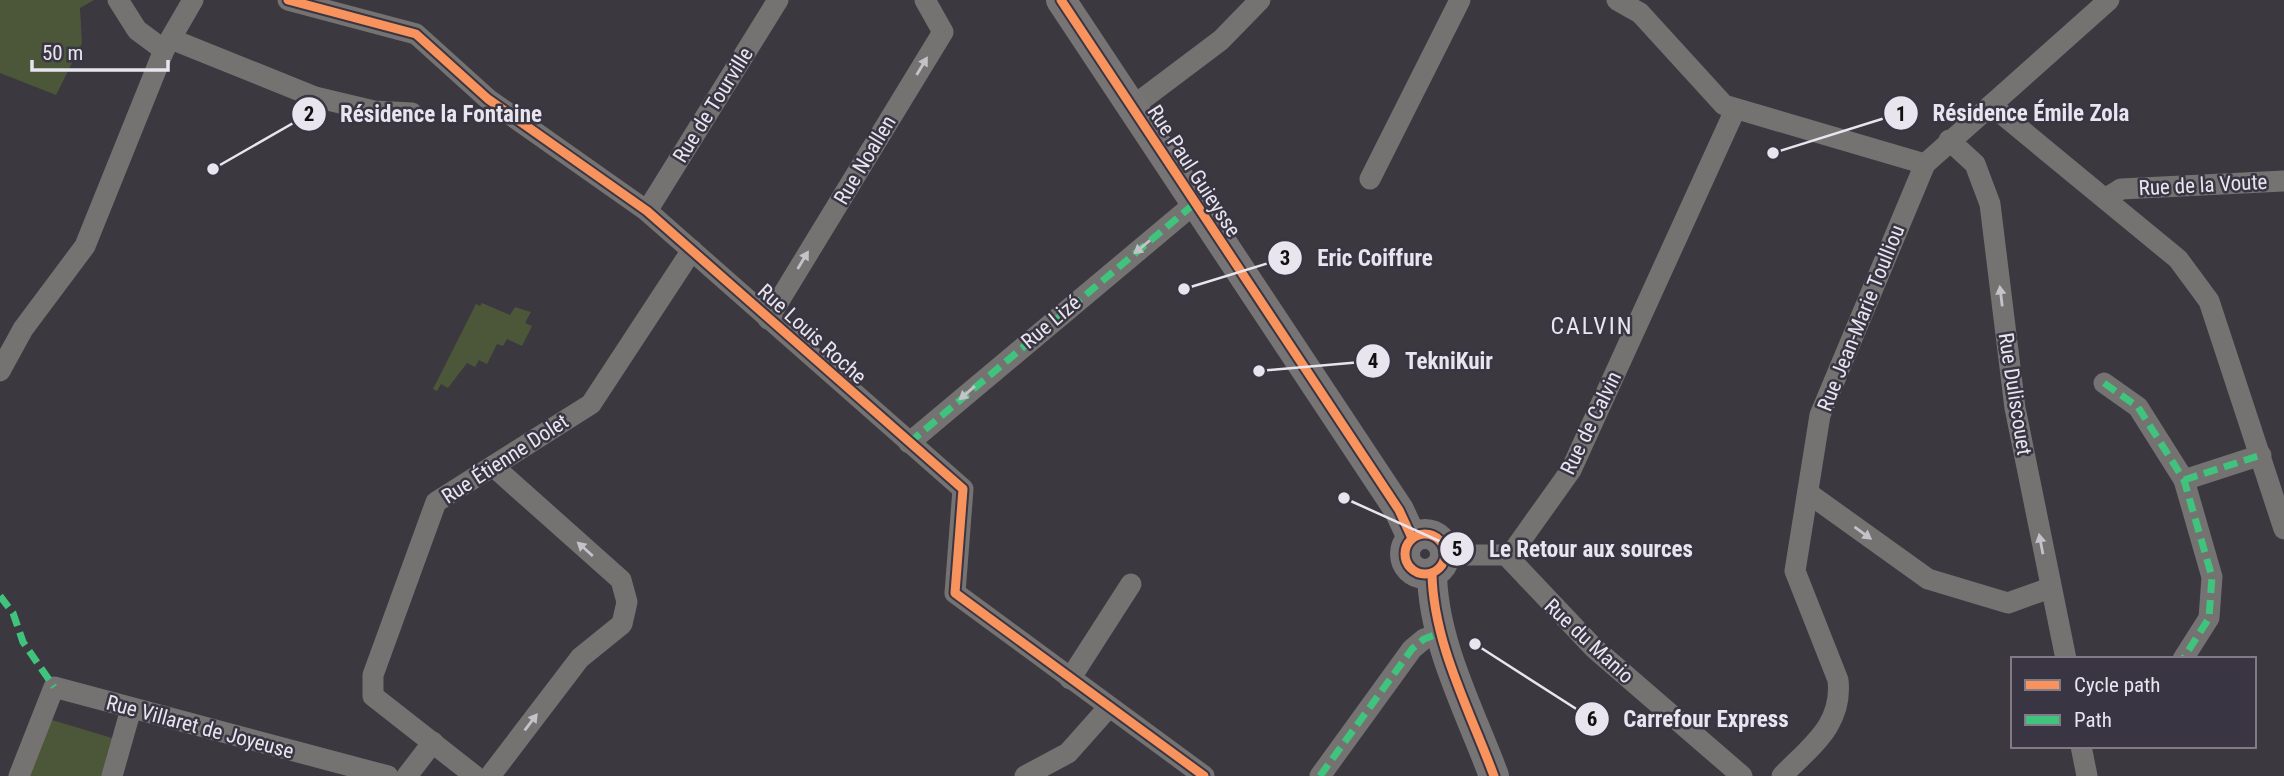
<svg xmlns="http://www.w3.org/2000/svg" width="2284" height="776" font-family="'Roboto Condensed',sans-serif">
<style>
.green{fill:#4b5738}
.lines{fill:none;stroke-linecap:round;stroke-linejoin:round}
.minor{stroke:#757272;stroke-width:21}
.secondary{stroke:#777476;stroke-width:30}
.quiet{stroke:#40c37c;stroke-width:7;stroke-dasharray:14 7;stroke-linecap:butt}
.cycleway-casing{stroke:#3a3543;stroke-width:13}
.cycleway{stroke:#f8935d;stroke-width:9}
.oneway{fill:#c6c2c9}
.labels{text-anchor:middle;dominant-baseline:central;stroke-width:5;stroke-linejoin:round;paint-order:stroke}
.street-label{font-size:21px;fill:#e8e5ee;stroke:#3a3543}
.quarter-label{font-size:24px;letter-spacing:2px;fill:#e8e5ee;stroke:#3a3543}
.leader{fill:none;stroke:#e8e5ee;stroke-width:2.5}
.callout-dot{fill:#e8e5ee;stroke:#3a3543;stroke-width:2.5}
.mark-label{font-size:21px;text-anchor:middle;font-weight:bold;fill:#111}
.callout-label{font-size:23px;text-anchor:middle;font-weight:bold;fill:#e8e5ee;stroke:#3a3543;stroke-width:5;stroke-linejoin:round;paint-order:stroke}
</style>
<rect width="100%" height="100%" fill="#3b3840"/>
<g class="green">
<polygon points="0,0 94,0 80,8 82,43 56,95 0,73"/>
<polygon points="482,303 510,315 515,307 531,312 525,323 532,326 522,346 507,339 503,346 497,344 487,364 479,360 475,367 467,363 448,388 441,384 437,391 433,389 476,304 480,306"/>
<polygon points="42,717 122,741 112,776 19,776"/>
</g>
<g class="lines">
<g class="minor">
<polyline points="118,0 137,30 164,50"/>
<polyline points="288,0 416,34 488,99 647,211 963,489 955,593 1204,776"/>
<polyline points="1617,0 1640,13 1724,105 1925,164"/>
<polyline points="171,39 315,97 374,111 412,113"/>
<polyline points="1991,105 2105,199 2121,189 2284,181"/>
<polyline points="1132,107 1221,40 1260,0"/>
<polyline points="1949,140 1975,164 1990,204 2015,408 2066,659"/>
<polyline points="1370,179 1460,0"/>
<polyline points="2105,199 2178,259 2209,301 2284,529"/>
<polyline points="647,211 778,0"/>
<polyline points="768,319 943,32 925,0"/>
<polyline points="0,371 23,329 85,246 164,50 193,0"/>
<polyline points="2104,383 2138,407 2184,480 2212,577 2209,618 2183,659"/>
<polyline points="909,443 1194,204"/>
<polyline points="2184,480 2261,455"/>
<polyline points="1808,493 1928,579 2008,603 2050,588"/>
<polyline points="1445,555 1506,555 1514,550 1571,470 1735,110"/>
<polyline points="1506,555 1594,648 1742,776"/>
<polyline points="1070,679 1131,584"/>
<polyline points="2081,746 2087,776"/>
<polyline points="19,776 54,687 388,776"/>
<polyline points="112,776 131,709"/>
<polyline points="407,776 433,742"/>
<polyline points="475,776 373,696 373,675 436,502 591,404 692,250"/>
<polyline points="490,776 580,658 622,624 627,602 621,580 493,466"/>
<polyline points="1025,776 1068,753 1108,708"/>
<polyline points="1320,776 1412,649 1424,639 1440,633"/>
<path d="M1782 776C1811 746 1843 725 1838 680L1795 571 1820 415 1925 164 2109 0"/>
</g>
<g class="secondary">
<polyline points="1061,0 1399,510 1412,538"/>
<circle cx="1425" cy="554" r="20"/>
<path d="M1432 573C1433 643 1470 711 1494 776"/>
</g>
<g class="quiet">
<polyline points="2104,383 2138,407 2184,480 2212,577 2209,618 2183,659"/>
<polyline points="909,443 1194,204"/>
<polyline points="2184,480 2261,455"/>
<polyline points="0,596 13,613 23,642 54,687"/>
<polyline points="1320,776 1412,649 1424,639 1440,633"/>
</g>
<g class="cycleway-casing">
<g id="cycleway">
<polyline points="288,0 416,34 488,99 647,211 963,489 955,593 1204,776"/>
<polyline points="1061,0 1399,510 1412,538"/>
<circle cx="1425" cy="554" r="20"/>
<path d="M1432 573C1433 643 1470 711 1494 776"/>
</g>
</g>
<use href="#cycleway" class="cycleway"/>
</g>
<defs><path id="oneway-solid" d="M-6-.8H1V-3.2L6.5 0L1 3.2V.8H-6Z" transform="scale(1.75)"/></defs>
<g class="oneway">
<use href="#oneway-solid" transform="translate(922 66) rotate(-59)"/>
<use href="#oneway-solid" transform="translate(1142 247) rotate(140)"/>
<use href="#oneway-solid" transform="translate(803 260) rotate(-59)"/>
<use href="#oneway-solid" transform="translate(2001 296) rotate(-97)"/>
<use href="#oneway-solid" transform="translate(967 393) rotate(139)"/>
<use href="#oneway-solid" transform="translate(1863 533) rotate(36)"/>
<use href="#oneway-solid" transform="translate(2041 544) rotate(-101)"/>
<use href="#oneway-solid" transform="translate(585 549) rotate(-138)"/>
<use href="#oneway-solid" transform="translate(531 722) rotate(-53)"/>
</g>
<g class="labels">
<g class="street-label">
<text transform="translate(713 105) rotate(-58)">Rue de Tourville</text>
<text transform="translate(865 160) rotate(-59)">Rue Noallen</text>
<text transform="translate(1194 171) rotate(57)">Rue Paul Guieysse</text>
<text transform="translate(2203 185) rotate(-3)">Rue de la Voute</text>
<text transform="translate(1861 318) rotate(-68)">Rue Jean-Marie Toulliou</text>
<text transform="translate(1051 322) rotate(-40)">Rue Lizé</text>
<text transform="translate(812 334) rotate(42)">Rue Louis Roche</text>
<text transform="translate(2015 394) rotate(81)">Rue Duliscouet</text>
<text transform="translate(1591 423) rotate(-64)">Rue de Calvin</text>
<text transform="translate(505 459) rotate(-33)">Rue Étienne Dolet</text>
<text transform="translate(1589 641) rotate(43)">Rue du Manio</text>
<text transform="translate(200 727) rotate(15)">Rue Villaret de Joyeuse</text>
</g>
<g class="quarter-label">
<text x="1592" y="326">CALVIN</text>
</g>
</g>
<path class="leader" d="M1773 153L1901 113M213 169L309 114M1184 289L1285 258M1259 371L1373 361M1344 498L1457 549M1475 644L1592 719"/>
<g class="callout-dot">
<circle cx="1773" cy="153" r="7"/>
<circle cx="213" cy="169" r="7"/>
<circle cx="1184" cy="289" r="7"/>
<circle cx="1259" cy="371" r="7"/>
<circle cx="1344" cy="498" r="7"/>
<circle cx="1475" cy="644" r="7"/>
<circle cx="1901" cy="113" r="18"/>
<circle cx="309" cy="114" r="18"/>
<circle cx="1285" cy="258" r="18"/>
<circle cx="1373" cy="361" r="18"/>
<circle cx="1457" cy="549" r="18"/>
<circle cx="1592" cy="719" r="18"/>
</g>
<g class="mark-label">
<text x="1901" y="121">1</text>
<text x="309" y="121">2</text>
<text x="1285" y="265">3</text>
<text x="1373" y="368">4</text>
<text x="1457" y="556">5</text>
<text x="1592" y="726">6</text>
</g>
<g class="callout-label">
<text x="2031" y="121">Résidence Émile Zola</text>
<text x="441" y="122">Résidence la Fontaine</text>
<text x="1375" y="266">Eric Coiffure</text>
<text x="1449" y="369">TekniKuir</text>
<text x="1591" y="557">Le Retour aux sources</text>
<text x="1706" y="727">Carrefour Express</text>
</g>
<rect x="2011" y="657" width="245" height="91" fill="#3a3543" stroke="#807b87" stroke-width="2"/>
<rect x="2025" y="680" width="35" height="10" fill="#f8935d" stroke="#807b87" stroke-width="2"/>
<text x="2074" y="692" font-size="21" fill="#e8e5ee">Cycle path</text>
<rect x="2025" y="715" width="35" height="10" fill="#40c37c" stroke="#807b87" stroke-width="2"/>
<text x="2074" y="727" font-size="21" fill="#e8e5ee">Path</text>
<path d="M32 60v10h136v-10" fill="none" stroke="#e8e5ee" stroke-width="3.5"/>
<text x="42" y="60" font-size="21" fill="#e8e5ee" stroke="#3a3543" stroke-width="5" paint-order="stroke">50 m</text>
</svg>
